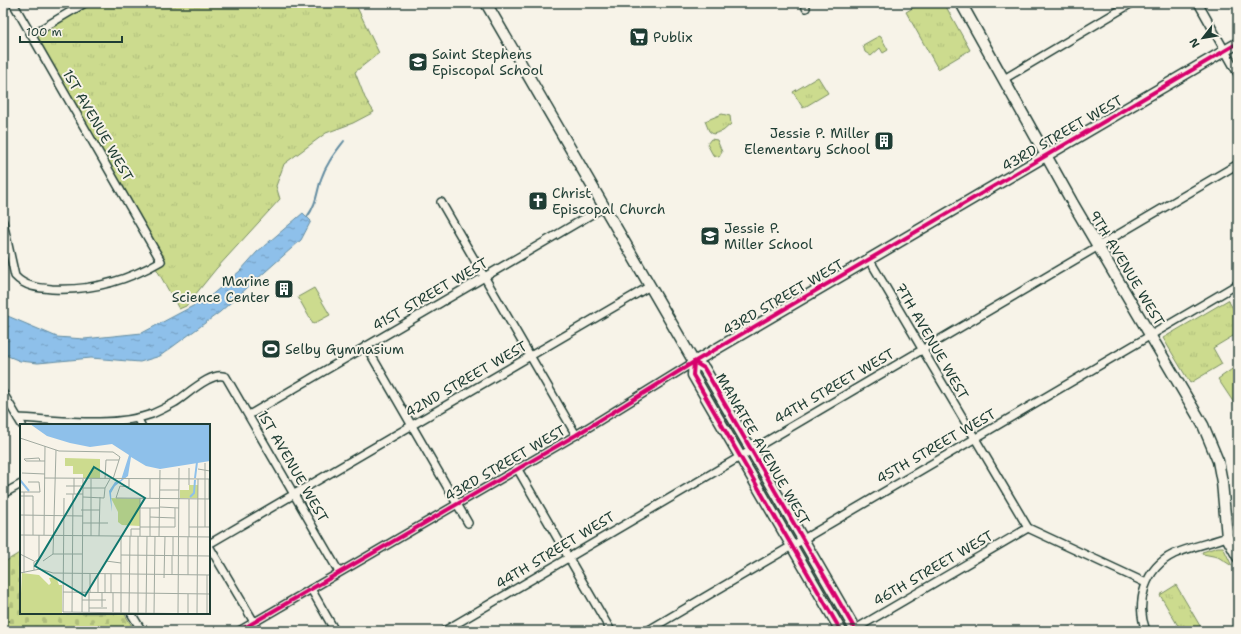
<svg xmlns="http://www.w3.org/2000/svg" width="1241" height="634" font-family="'Shantell Sans',sans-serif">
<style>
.grass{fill:#ccdb8e;stroke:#768c61}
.cemetery{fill:url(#cemetery-stones);stroke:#768c61}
.park{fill:url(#park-tufts);stroke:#768c61}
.water{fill:url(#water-ripples);stroke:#628ca1}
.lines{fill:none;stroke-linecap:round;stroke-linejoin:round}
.stream{stroke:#628ca1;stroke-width:2}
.street-casing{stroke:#1f3d34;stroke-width:10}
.secondary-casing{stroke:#1f3d34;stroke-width:13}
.street{stroke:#f7f3e8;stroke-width:7}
.secondary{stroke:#f7f3e8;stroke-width:10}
.cycleway-casing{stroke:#f7f3e8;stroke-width:6}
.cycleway{stroke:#d6006c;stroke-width:4}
.labels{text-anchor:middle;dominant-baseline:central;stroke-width:4;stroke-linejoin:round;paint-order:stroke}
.poi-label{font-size:14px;fill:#1f3d34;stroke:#f7f3e8;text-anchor:start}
.street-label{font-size:14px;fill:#1f3d34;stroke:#f7f3e8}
.inset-river{fill:none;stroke:#8ec0ea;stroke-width:2}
.inset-road{fill:none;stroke:#a1aaa0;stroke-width:1}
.view{fill:#0f766e;fill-opacity:0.15;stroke:#0f766e;stroke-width:2}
.inset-edge{fill:none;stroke:#1f3d34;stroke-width:2}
</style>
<defs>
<pattern id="cemetery-stones" width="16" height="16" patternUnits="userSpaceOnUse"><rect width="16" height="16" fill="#ccdb8e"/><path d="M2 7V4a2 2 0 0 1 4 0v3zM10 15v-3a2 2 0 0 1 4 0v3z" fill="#afbd7b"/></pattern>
<pattern id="park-tufts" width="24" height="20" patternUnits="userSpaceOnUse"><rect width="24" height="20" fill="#ccdb8e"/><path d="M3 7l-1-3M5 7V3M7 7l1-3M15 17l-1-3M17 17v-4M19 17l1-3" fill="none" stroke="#afbd7b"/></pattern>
<pattern id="water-ripples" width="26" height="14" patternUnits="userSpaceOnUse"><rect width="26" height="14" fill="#8ec0ea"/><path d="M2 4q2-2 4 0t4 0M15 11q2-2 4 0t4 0" fill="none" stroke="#739dbe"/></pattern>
</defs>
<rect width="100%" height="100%" fill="#f7f3e8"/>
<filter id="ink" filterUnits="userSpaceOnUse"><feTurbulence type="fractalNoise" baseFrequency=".025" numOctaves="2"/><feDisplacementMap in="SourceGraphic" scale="8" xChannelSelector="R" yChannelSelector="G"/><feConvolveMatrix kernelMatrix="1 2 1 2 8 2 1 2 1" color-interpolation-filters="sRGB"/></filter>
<g filter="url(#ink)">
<g class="grass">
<polygon points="314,288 330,315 313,324 298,297"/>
<polygon points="1238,365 1238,409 1218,379"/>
<polygon points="1218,547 1223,547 1232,566 1218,557 1203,554 1202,552"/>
</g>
<polygon class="cemetery" points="21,552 21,613 124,613 135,631 3,631 3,563"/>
<g class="park">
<polygon points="91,3 355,3 379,53 355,72 365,98 374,112 353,123 326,133 284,164 276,186 280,199 216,269 186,306 179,309 156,268 166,262 36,36"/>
<polygon points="921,3 944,3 970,50 938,69 906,12"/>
<polygon points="879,36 881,37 888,50 883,53 880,48 871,56 865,52 863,45"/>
<polygon points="818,77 828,93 803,108 793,92"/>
<polygon points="722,114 730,116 731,124 723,131 713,134 709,131 705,121"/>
<polygon points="711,139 717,140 722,152 719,157 713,155 707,144"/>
<polygon points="1228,300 1238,317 1238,333 1213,348 1222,364 1190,383 1163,338"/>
<polygon points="1176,585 1203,631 1181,631 1160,595"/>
</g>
<polygon class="water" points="303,213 311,221 301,240 220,312 160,356 140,362 91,358 38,363 20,361 3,354 3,314 57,337 84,339 142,333 208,298 240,271 257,252"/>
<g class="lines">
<path class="stream" d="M307 217C316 206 317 192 321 179 326 164 335 153 344 141"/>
<g class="street-casing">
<g id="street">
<polyline points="805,3 806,8"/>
<polyline points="1198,3 1238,74"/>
<polyline points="31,35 85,3"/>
<polyline points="1004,79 1132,3"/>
<polyline points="441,202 576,435"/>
<path d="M3 222 15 276C25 287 39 288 52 289 91 291 127 281 161 261L13 3"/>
<polyline points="869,259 1028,528 1146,583"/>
<polyline points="366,346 468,523"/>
<polyline points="3,393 22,425"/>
<polyline points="249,415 604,207"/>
<path d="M18 418C59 420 113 428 152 414 159 411 167 407 174 403 186 396 212 370 226 377L339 572"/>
<polyline points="137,418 141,425"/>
<polyline points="517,468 611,631"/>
<polyline points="3,494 21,484"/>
<polyline points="209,544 650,286"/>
<polyline points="209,546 254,622"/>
<polyline points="311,589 335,631"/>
<polyline points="131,613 142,631"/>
<polyline points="239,631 576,435 694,362"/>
<polyline points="444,631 1238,164"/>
<polyline points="647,631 1238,284"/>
<polyline points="852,631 1028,528"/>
<path d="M1146 631C1135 602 1145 568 1174 554 1190 547 1210 543 1227 537"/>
</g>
</g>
<g class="secondary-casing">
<g id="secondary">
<polyline points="486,3 694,362 704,368 856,631"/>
<polyline points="961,3 1072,202 1203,425 1218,461 1222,482 1227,537 1238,557"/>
<polyline points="694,362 1238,43"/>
<polyline points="694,362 693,375 841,631"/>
</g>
</g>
<use href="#street" class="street"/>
<use href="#secondary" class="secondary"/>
<g class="cycleway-casing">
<g id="cycleway">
<polyline points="694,362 704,368 856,631"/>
<polyline points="694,362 693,375 841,631"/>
<polyline points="239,631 576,435 694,362 1238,43"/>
</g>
</g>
<use href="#cycleway" class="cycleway"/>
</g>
</g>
<defs>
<g id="supermarket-square" transform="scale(1)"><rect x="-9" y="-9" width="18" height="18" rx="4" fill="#1f3d34" stroke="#f7f3e8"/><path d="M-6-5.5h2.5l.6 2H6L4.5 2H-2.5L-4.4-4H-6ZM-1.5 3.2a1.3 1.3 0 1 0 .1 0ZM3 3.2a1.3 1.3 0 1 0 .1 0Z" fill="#fff"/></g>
<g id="school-square" transform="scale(1)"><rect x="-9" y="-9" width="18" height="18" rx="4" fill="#1f3d34" stroke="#f7f3e8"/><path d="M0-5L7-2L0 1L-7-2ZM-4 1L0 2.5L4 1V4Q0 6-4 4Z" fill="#fff"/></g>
<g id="building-square" transform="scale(1)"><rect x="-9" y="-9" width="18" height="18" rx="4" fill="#1f3d34" stroke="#f7f3e8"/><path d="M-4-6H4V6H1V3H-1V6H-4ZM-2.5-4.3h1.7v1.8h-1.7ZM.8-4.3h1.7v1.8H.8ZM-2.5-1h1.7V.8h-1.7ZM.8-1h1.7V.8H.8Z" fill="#fff"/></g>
<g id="church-square" transform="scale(1)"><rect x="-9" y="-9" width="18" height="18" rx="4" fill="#1f3d34" stroke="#f7f3e8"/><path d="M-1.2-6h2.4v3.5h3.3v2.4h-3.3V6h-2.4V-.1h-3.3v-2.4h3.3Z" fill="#fff"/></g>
<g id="stadium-square" transform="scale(1)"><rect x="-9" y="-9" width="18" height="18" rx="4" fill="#1f3d34" stroke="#f7f3e8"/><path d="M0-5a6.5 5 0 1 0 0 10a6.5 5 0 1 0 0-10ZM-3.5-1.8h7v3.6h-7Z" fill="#fff"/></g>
</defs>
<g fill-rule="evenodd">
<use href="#supermarket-square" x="639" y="37"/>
<use href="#school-square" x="418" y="62"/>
<use href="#building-square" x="884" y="141"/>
<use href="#church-square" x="538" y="201"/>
<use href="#school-square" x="710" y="236"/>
<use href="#building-square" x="284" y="289"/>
<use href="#stadium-square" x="271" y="349"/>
</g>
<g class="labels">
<g class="poi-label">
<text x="653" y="37">Publix</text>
<text x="432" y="54">Saint Stephens<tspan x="432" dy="16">Episcopal School</tspan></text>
<text x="870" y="133" text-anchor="end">Jessie P. Miller<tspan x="870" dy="16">Elementary School</tspan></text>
<text x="552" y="193">Christ<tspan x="552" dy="16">Episcopal Church</tspan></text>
<text x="724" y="228">Jessie P.<tspan x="724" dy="16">Miller School</tspan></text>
<text x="270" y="281" text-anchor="end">Marine<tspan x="270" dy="16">Science Center</tspan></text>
<text x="285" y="349">Selby Gymnasium</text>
</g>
<g class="street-label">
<text transform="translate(98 125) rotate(60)">1ST AVENUE WEST</text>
<text transform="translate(1062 133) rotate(-30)">43RD STREET WEST</text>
<text transform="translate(1127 268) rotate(59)">9TH AVENUE WEST</text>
<text transform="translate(430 294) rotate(-30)">41ST STREET WEST</text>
<text transform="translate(783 297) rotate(-30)">43RD STREET WEST</text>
<text transform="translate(932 341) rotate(60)">7TH AVENUE WEST</text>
<text transform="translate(466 379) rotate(-30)">42ND STREET WEST</text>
<text transform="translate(834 386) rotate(-30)">44TH STREET WEST</text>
<text transform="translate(936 446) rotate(-30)">45TH STREET WEST</text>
<text transform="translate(763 449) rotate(60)">MANATEE AVENUE WEST</text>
<text transform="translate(505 463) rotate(-30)">43RD STREET WEST</text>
<text transform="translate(293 466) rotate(60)">1ST AVENUE WEST</text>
<text transform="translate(555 550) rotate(-31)">44TH STREET WEST</text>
<text transform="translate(933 568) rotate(-30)">46TH STREET WEST</text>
</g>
</g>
<g transform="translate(20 424)">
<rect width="190" height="190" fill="#f7f3e8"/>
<path d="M2 149 19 151 29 161 31 159 29 154 36 153 39 161H42V189L61 190H0Z" fill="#ccdb8e"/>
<path d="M45 34 80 35V54H63V50H53V42H45Z" fill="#ccdb8e"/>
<path d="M169 61H178V74H160V66H169ZM91 74 120 75V102L102 101 98 98V88Z" fill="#ccdb8e"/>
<path d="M10 0H190V37L140 45 126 42 111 33 108 52 95 62 91 69 92 88 89 67 95 58 101 56 109 31 92 20 70 23 50 19 27 12Z" fill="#8ec0ea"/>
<path class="inset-river" d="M175 54 177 38M0 56 9 67M170 73 174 69 175 56"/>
<path class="inset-road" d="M0 14 39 27 93 28 100 33 93 55M20 37 19 34 4 35 6 37H25M178 45 190 47M2 49 25 50M24 54 190 55M85 55 86 36H99M109 55V63L100 62 96 74 190 75M185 55V39M169 61V44M46 62H63M63 64H85M140 66H159M0 68H20L19 58H8M4 68V149M46 70H63M54 70V54M0 72H13V111M63 73 84 74 85 64 90 55M44 74 43 188 190 190M130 74V55M189 75V55M140 83 159 84M120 84H140M61 86H80M0 91 63 92M130 93 155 94M63 99H88M120 103H155V84M169 103H190M185 103V55M0 111 190 113M24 111 25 22M71 112V55M79 112 80 73M111 112V105H120M120 112V74M130 112V84M139 112 140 46M169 113V75M0 130 14 137M33 130 36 26M101 131 190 132M153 132V113M19 135V111M23 137 33 130H62M86 137 101 139M14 146V138L19 135M0 149 20 145 33 149 190 151M152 150V132M168 151V113M144 154 145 112M43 168 190 170M70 169V150M78 169V150M85 169V150M91 169V150M62 176H86M82 183V169M69 184H87M52 188 53 70M62 188 63 55M69 188V169M93 188V169M109 189 110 112M118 189V112M126 189 127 112M158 189 159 44M168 189V170M101 190V112M134 190 135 112M177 190 178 55M187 190V151"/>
<path class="view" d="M74 43 125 74 65 172 15 142Z"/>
<rect width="190" height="190" class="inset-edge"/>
</g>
<rect width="1241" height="634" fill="none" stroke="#f7f3e8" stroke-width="16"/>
<rect x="8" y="8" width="1225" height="618" fill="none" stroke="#1f3d34" stroke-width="1.5" filter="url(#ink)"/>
<g transform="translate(1203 38) rotate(239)" stroke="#f7f3e8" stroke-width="3" paint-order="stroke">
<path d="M0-3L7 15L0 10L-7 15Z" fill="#1f3d34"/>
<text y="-6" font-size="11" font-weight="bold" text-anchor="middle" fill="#1f3d34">N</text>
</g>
<path d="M20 36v6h102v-6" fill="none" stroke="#1f3d34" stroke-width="2"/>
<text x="26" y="36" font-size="12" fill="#1f3d34" stroke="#f7f3e8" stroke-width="3" paint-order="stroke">100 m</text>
</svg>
